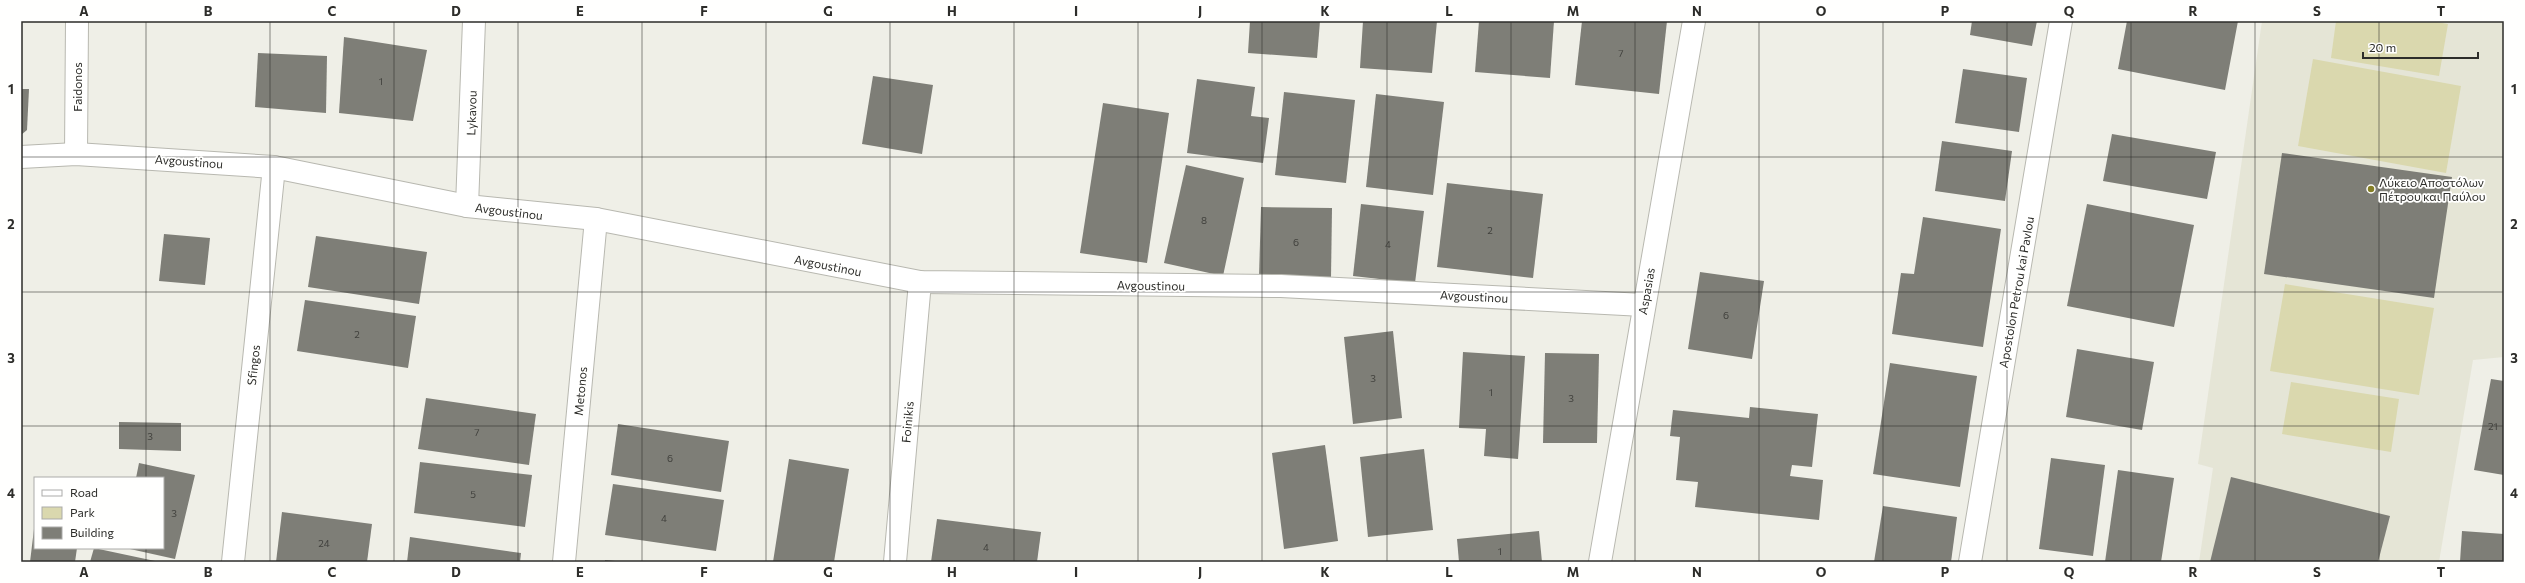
<svg xmlns="http://www.w3.org/2000/svg" width="2525" height="583" font-family="Commissioner,sans-serif">
<style>
.built{fill:#e5e5d6}
.green{fill:#dad8ae}
.building{fill:#7e7e77}
.lines{fill:none;stroke-linecap:round;stroke-linejoin:round}
.minor-casing{stroke:#b8b8b0;stroke-width:24}
.minor{stroke:#fff;stroke-width:22}
.grid{fill:none;stroke:#2d2d2a;stroke-width:1;stroke-opacity:0.55}
.poi-dot{fill:#857f27;stroke:#fffffe;stroke-width:1.5}
.labels{text-anchor:middle;dominant-baseline:central;stroke-width:3.5;stroke-linejoin:round;paint-order:stroke}
.number-label{font-size:10px;fill:#41413d}
.street-label{font-size:12px;fill:#2d2d2a;stroke:#fffffe}
.poi-label{font-size:12px;fill:#2d2d2a;stroke:#fffffe;text-anchor:start}
.neatline{fill:none;stroke:#2d2d2a;stroke-width:1.5}
.grid-label{font-size:13px;text-anchor:middle;font-weight:bold;fill:#2d2d2a}
</style>
<rect width="100%" height="100%" fill="#efefe7"/>
<polygon class="built" points="2262,21 2504,21 2504,357 2473,360 2439,562 2199,562 2213,468 2198,464"/>
<g class="green">
<polygon points="2336,21 2431,21 2448,24 2439,76 2331,58"/>
<polygon points="2313,59 2461,86 2446,173 2298,146"/>
<polygon points="2285,284 2434,308 2419,395 2270,371"/>
<polygon points="2291,382 2399,399 2391,452 2282,434"/>
</g>
<g class="building">
<polygon points="1250,21 1320,21 1317,58 1248,53"/>
<polygon points="1363,21 1437,21 1432,73 1360,68"/>
<polygon points="1479,21 1554,21 1550,78 1475,72"/>
<polygon points="1582,21 1667,21 1659,94 1575,85"/>
<polygon points="1972,21 2037,21 2032,46 1970,35"/>
<polygon points="2127,21 2238,21 2225,90 2118,69"/>
<polygon points="344,37 427,50 413,121 339,113"/>
<polygon points="258,53 327,56 326,113 255,107"/>
<polygon points="1963,69 2027,78 2019,132 1955,123"/>
<polygon points="873,76 933,85 922,154 862,144"/>
<polygon points="1197,79 1255,87 1251,116 1269,118 1263,163 1187,153"/>
<polygon points="21,89 29,89 27,130 21,135"/>
<polygon points="1284,92 1355,100 1346,183 1275,175"/>
<polygon points="1376,94 1444,102 1433,195 1366,187"/>
<polygon points="1103,103 1169,113 1147,263 1080,253"/>
<polygon points="2112,134 2216,152 2207,199 2103,181"/>
<polygon points="1942,141 2012,151 2005,201 1935,191"/>
<polygon points="2282,153 2452,177 2434,298 2264,274"/>
<polygon points="1186,165 1244,178 1223,276 1164,263"/>
<polygon points="1447,183 1543,194 1533,278 1437,267"/>
<polygon points="1361,204 1424,211 1415,283 1353,276"/>
<polygon points="2087,204 2194,225 2174,327 2067,306"/>
<polygon points="1261,207 1332,208 1331,278 1259,277"/>
<polygon points="1923,217 2001,229 1983,347 1892,334 1901,273 1914,274"/>
<polygon points="164,234 210,238 205,285 159,281"/>
<polygon points="316,236 427,252 419,304 308,287"/>
<polygon points="1700,272 1764,281 1752,359 1688,349"/>
<polygon points="305,300 416,316 408,368 297,351"/>
<polygon points="1393,331 1402,418 1353,424 1344,337"/>
<polygon points="2077,349 2154,362 2142,430 2066,417"/>
<polygon points="1463,352 1525,356 1518,459 1484,456 1486,429 1459,428"/>
<polygon points="1545,353 1599,354 1597,443 1543,443"/>
<polygon points="1890,363 1977,376 1960,487 1873,474"/>
<polygon points="2491,379 2504,381 2504,475 2474,470"/>
<polygon points="426,398 536,414 529,465 418,449"/>
<polygon points="1750,407 1818,414 1812,467 1792,465 1790,476 1823,480 1819,520 1695,507 1698,482 1676,480 1680,437 1670,436 1673,410 1749,418"/>
<polygon points="119,422 181,423 181,451 119,449"/>
<polygon points="618,424 729,441 721,492 611,475"/>
<polygon points="1325,445 1338,541 1284,549 1272,453"/>
<polygon points="1424,449 1433,530 1368,537 1360,457"/>
<polygon points="2051,458 2105,465 2093,556 2039,549"/>
<polygon points="789,459 849,469 834,562 773,562"/>
<polygon points="420,462 532,475 525,527 414,513"/>
<polygon points="139,463 195,475 175,559 130,549 163,548 163,478 136,478"/>
<polygon points="2118,470 2174,478 2161,562 2105,562"/>
<polygon points="2231,477 2390,516 2378,562 2210,562"/>
<polygon points="613,484 724,500 716,551 605,535"/>
<polygon points="1883,506 1957,517 1951,562 1874,562"/>
<polygon points="282,512 372,524 367,562 276,562"/>
<polygon points="937,519 1041,532 1037,562 931,562"/>
<polygon points="34,529 35,548 77,548 75,562 30,562"/>
<polygon points="1539,531 1542,562 1459,562 1457,539"/>
<polygon points="2462,531 2504,534 2504,562 2460,562"/>
<polygon points="410,537 521,553 520,562 407,562"/>
<polygon points="94,548 155,561 154,562 90,562"/>
<polygon points="605,560 615,561 615,562 605,562"/>
</g>
<g class="lines">
<g class="minor-casing">
<g id="minor">
<polyline points="76,154 77,21"/>
<polyline points="21,157 76,154 274,167 467,206 596,219 920,282 1281,286 1643,305"/>
<polyline points="467,206 474,21"/>
<polyline points="233,562 274,167"/>
<polyline points="564,562 596,219"/>
<polyline points="895,562 920,282"/>
<polyline points="1600,562 1694,21"/>
<polyline points="1970,562 2061,21"/>
</g>
</g>
<use href="#minor" class="minor"/>
</g>
<path class="grid" d="M146 21V478M270 21V562M394 21V562M518 21V562M642 21V562M766 21V562M890 21V562M1014 21V562M1138 21V562M1262 21V562M1387 21V562M1511 21V562M1635 21V562M1759 21V562M1883 21V562M2007 21V562M2131 21V562M2255 21V562M2379 21V562M21 157H2504M21 292H2504M21 426H2504M146 548V562"/>
<circle class="poi-dot" cx="2371" cy="189" r="4"/>
<g class="labels">
<g class="number-label">
<text x="1621" y="53">7</text>
<text x="381" y="81">1</text>
<text x="1204" y="220">8</text>
<text x="1490" y="230">2</text>
<text x="1296" y="242">6</text>
<text x="1388" y="244">4</text>
<text x="1726" y="315">6</text>
<text x="357" y="334">2</text>
<text x="1373" y="378">3</text>
<text x="1491" y="392">1</text>
<text x="1571" y="398">3</text>
<text x="2493" y="426">21</text>
<text x="477" y="432">7</text>
<text x="150" y="436">3</text>
<text x="670" y="458">6</text>
<text x="473" y="494">5</text>
<text x="174" y="513">3</text>
<text x="664" y="518">4</text>
<text x="324" y="543">24</text>
<text x="986" y="547">4</text>
<text x="1500" y="551">1</text>
</g>
<g class="street-label">
<text transform="translate(77 87) rotate(-90)">Faidonos</text>
<text transform="translate(471 113) rotate(-88)">Lykavou</text>
<text transform="translate(189 161) rotate(4)">Avgoustinou</text>
<text transform="translate(509 211) rotate(7)">Avgoustinou</text>
<text transform="translate(828 265) rotate(11)">Avgoustinou</text>
<text transform="translate(1151 285) rotate(1)">Avgoustinou</text>
<text transform="translate(1646 291) rotate(-80)">Aspasias</text>
<text transform="translate(2016 292) rotate(-80)">Apostolon Petrou kai Pavlou</text>
<text transform="translate(1474 296) rotate(3)">Avgoustinou</text>
<text transform="translate(253 365) rotate(-84)">Sfingos</text>
<text transform="translate(580 391) rotate(-85)">Metonos</text>
<text transform="translate(907 422) rotate(-85)">Foinikis</text>
</g>
<g class="poi-label">
<text x="2379" y="182">Λύκειο Αποστόλων<tspan x="2379" dy="14">Πέτρου και Παύλου</tspan></text>
</g>
</g>
<rect width="2525" height="583" fill="none" stroke="#fffffe" stroke-width="44"/>
<rect x="34" y="477" width="130" height="72" fill="#fffffe" stroke="#ababa9"/>
<rect x="42" y="490" width="20" height="6" fill="#ffffff" stroke="#ababa9"/>
<text x="70" y="497" font-size="12" fill="#2d2d2a">Road</text>
<rect x="42" y="507" width="20" height="12" fill="#dad8ae" stroke="#ababa9"/>
<text x="70" y="517" font-size="12" fill="#2d2d2a">Park</text>
<rect x="42" y="527" width="20" height="12" fill="#7e7e77" stroke="#ababa9"/>
<text x="70" y="537" font-size="12" fill="#2d2d2a">Building</text>
<path d="M2363 52v6h115v-6" fill="none" stroke="#2d2d2a" stroke-width="2"/>
<text x="2369" y="52" font-size="12" fill="#2d2d2a" stroke="#fffffe" stroke-width="3" paint-order="stroke">20 m</text>
<rect x="22" y="22" width="2481" height="539" class="neatline"/>
<g class="grid-label">
<text x="84" y="16">A</text>
<text x="208" y="16">B</text>
<text x="332" y="16">C</text>
<text x="456" y="16">D</text>
<text x="580" y="16">E</text>
<text x="704" y="16">F</text>
<text x="828" y="16">G</text>
<text x="952" y="16">H</text>
<text x="1076" y="16">I</text>
<text x="1200" y="16">J</text>
<text x="1325" y="16">K</text>
<text x="1449" y="16">L</text>
<text x="1573" y="16">M</text>
<text x="1697" y="16">N</text>
<text x="1821" y="16">O</text>
<text x="1945" y="16">P</text>
<text x="2069" y="16">Q</text>
<text x="2193" y="16">R</text>
<text x="2317" y="16">S</text>
<text x="2441" y="16">T</text>
<text x="11" y="94">1</text>
<text x="2514" y="94">1</text>
<text x="11" y="229">2</text>
<text x="2514" y="229">2</text>
<text x="11" y="363">3</text>
<text x="2514" y="363">3</text>
<text x="11" y="498">4</text>
<text x="2514" y="498">4</text>
<text x="84" y="577">A</text>
<text x="208" y="577">B</text>
<text x="332" y="577">C</text>
<text x="456" y="577">D</text>
<text x="580" y="577">E</text>
<text x="704" y="577">F</text>
<text x="828" y="577">G</text>
<text x="952" y="577">H</text>
<text x="1076" y="577">I</text>
<text x="1200" y="577">J</text>
<text x="1325" y="577">K</text>
<text x="1449" y="577">L</text>
<text x="1573" y="577">M</text>
<text x="1697" y="577">N</text>
<text x="1821" y="577">O</text>
<text x="1945" y="577">P</text>
<text x="2069" y="577">Q</text>
<text x="2193" y="577">R</text>
<text x="2317" y="577">S</text>
<text x="2441" y="577">T</text>
</g>
</svg>
